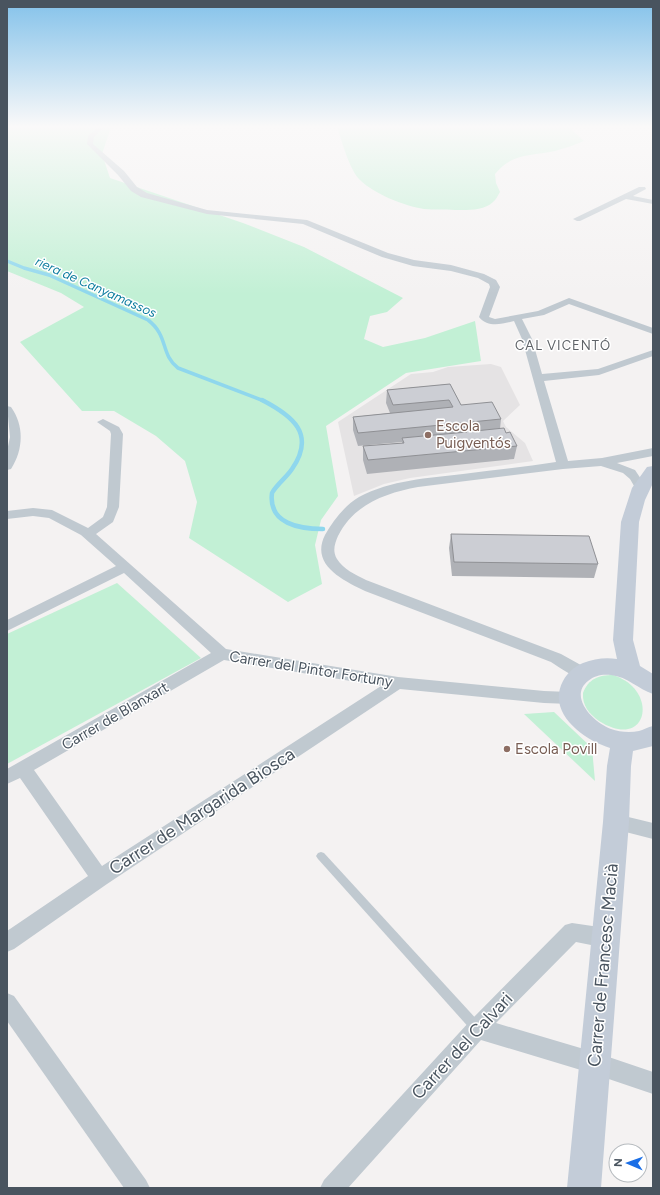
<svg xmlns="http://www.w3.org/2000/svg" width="660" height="1195" font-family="Figtree,sans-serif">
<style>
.education{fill:#e5e3e4}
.green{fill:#c2f0d5}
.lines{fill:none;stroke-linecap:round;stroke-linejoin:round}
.stream-far1{stroke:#8fd7ed;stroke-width:3.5}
.stream{stroke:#8fd7ed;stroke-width:4.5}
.lane{fill:#c0c9d0;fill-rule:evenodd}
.street{fill:#c0c9d0;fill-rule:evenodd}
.secondary{fill:#c3ccd8;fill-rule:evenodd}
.wall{fill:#afb1b6}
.building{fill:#ccced4;stroke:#8f9094}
.education-dot{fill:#8d6e63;stroke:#fff;stroke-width:1.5}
.labels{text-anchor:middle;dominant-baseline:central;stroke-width:3;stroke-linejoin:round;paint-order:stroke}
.far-water-label{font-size:13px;font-style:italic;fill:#0d7d9f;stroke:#fff}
.far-neighbourhood-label{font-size:13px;letter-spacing:1px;fill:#5e6267;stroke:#fff}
.education-label{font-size:15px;fill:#785e54;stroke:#fff;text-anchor:start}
.street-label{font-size:15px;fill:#49545f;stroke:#fff}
.near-street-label{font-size:18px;fill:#49545f;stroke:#fff}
</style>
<rect width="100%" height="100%" fill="#f4f2f2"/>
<polygon class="education" points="491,364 501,367 520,405 503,421 506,427 525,443 533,461 410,478 384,484 354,496 338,422 411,374 433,372 448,367"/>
<g class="green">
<polygon points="7,127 111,127 102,154 110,178 243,223 304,247 403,298 387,312 370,316 364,339 383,347 425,338 475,321 481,361 406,373 326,426 338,496 321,520 315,545 322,584 288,602 189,538 197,502 185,461 156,436 114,411 82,411 20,342 84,307 61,293 7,271"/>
<path d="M337 127H569L584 141C575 145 565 148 555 151 531 156 512 153 495 174L496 183 500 192C498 195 496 200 493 202 484 211 467 210 455 210 445 209 434 210 424 209 405 206 374 194 360 180 349 169 342 141 337 127Z"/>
<polygon points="117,583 201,658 7,764 7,634"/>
<path d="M613 675C660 690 648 752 599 721 589 714 582 705 583 693 588 679 599 675 613 675Z"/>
<polygon points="554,712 592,748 595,781 524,714"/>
</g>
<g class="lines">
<path class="stream-far1" d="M7 261 24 268 49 275 148 320C169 336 160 354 178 368L264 401"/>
<path class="stream" d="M262 400C293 416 316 434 292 469 286 478 277 484 272 493 268 524 300 529 323 529"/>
<polygon class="lane" points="321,852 324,853 480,1023 481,1027 480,1031 476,1032 472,1031 318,859 316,856 318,853"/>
<g class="street">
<path d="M98 127H104L94 137 93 144 124 171 137 187 147 193 207 210 307 220 388 253 414 260 451 265 484 274 496 280 500 287 489 317 495 319 538 311 569 298 653 328V334L569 304 544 315 522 319 532 339 542 374 598 369 653 350V356L599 375 544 381 568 461 602 458 653 448V456L617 463 635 470 647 488 645 491H637L630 479 623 473 601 466 563 469 418 487C386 493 354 504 338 536 335 543 332 551 337 559 343 569 356 575 366 580L561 654 588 669 591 673 588 677C576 681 561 668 551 662L365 591C343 580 310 565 325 535 333 521 345 505 359 497 391 480 428 478 463 474 494 470 525 467 556 462L522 339 514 321C502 324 488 328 479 317L490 287 489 284 478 278 451 271 413 266 382 257 303 224 207 214 141 197 131 191 118 175 87 144 88 136Z"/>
<polygon points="639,187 645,187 646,189 633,196 653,200 653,204 626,199 580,221 577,221 573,219"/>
<path d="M7 406 11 407C24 425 24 449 11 469L7 470V451L10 437Z"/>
<path d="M103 419 119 427 123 434 119 507 113 522 96 534 226 649 398 677 544 691 570 692 576 694 578 698 576 702 570 704 544 703 400 689 107 884 14 949 7 952V931L88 876 20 778 7 784V769L211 653 124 573 7 631V620L116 566 81 535 49 518 33 516 7 519V511L33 508 52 510 88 528 103 517 107 507 111 434 110 431 97 422ZM224 660 381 686 102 866 34 770Z"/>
<polygon points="616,814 653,823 653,839 610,828 607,822 610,816"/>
<polygon points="572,923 606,928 613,931 616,938 613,945 606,948 576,942 496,1023 594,1052 653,1072 653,1094 594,1074 481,1040 348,1188 320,1188 324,1180 470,1021 565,925"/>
<polygon points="7,993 14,996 146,1180 150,1188 124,1188 7,1021"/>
</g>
<path class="secondary" d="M653 466V483L645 500 639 522 633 640 640 666 653 674V694C638 689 628 677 611 675 603 674 595 675 588 681 568 697 594 723 611 729 619 732 630 733 639 731 643 730 648 727 653 726V746L633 751 631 766 629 822 601 1188H567L603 822 607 766 610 748C584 740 546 713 563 681 568 672 574 667 583 663 594 659 605 657 617 659L613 640 621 522 632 488 647 467Z"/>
</g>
<g class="wall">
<polygon points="450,384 461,405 501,419 500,429 506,433 517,446 514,459 367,474 363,460 363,446 402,443 402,442 358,446 353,430 353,417 390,413 386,403 387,390"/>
<polygon points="451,534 598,564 594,578 452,576 449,548"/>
</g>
<g class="building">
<polygon points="450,384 461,405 492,402 501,419 471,422 475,431 504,428 506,433 510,432 517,446 368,460 363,446 404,443 402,438 467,432 462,423 358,433 353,417 453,407 449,400 393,405 387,390"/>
<polygon points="451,534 589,536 598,564 454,562"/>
</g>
<linearGradient id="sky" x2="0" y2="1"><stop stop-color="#84c2ea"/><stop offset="0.43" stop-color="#faf9f9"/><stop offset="1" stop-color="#faf9f9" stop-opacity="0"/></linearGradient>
<rect width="660" height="294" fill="url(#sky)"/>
<g class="education-dot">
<circle cx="428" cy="435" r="4"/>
<circle cx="507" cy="749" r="4"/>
</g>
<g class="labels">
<g class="far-water-label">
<text transform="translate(96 287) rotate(24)">riera de Canyamassos</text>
</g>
<g class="far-neighbourhood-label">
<text x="563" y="345">CAL VICENTÓ</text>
</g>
<g class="education-label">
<text x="436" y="426">Escola<tspan x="436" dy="17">Puigventós</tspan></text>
<text x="515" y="749">Escola Povill</text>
</g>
<g class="street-label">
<text transform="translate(311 669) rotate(9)">Carrer del Pintor Fortuny</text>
<text transform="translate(115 716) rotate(-30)">Carrer de Blanxart</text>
</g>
<g class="near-street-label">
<text transform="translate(202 811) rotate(-33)">Carrer de Margarida Biosca</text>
<text transform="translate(603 965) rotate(-85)">Carrer de Francesc Macià</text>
<text transform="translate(462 1046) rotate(-47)">Carrer del Calvari</text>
</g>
</g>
<rect width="660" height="1195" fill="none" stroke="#49545f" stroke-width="16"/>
<g transform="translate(628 1163) rotate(272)"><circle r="19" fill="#ffffff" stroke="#b6bbbf"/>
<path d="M0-3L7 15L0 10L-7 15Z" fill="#1a6ee6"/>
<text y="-6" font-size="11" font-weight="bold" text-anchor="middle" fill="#49545f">N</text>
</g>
</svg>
